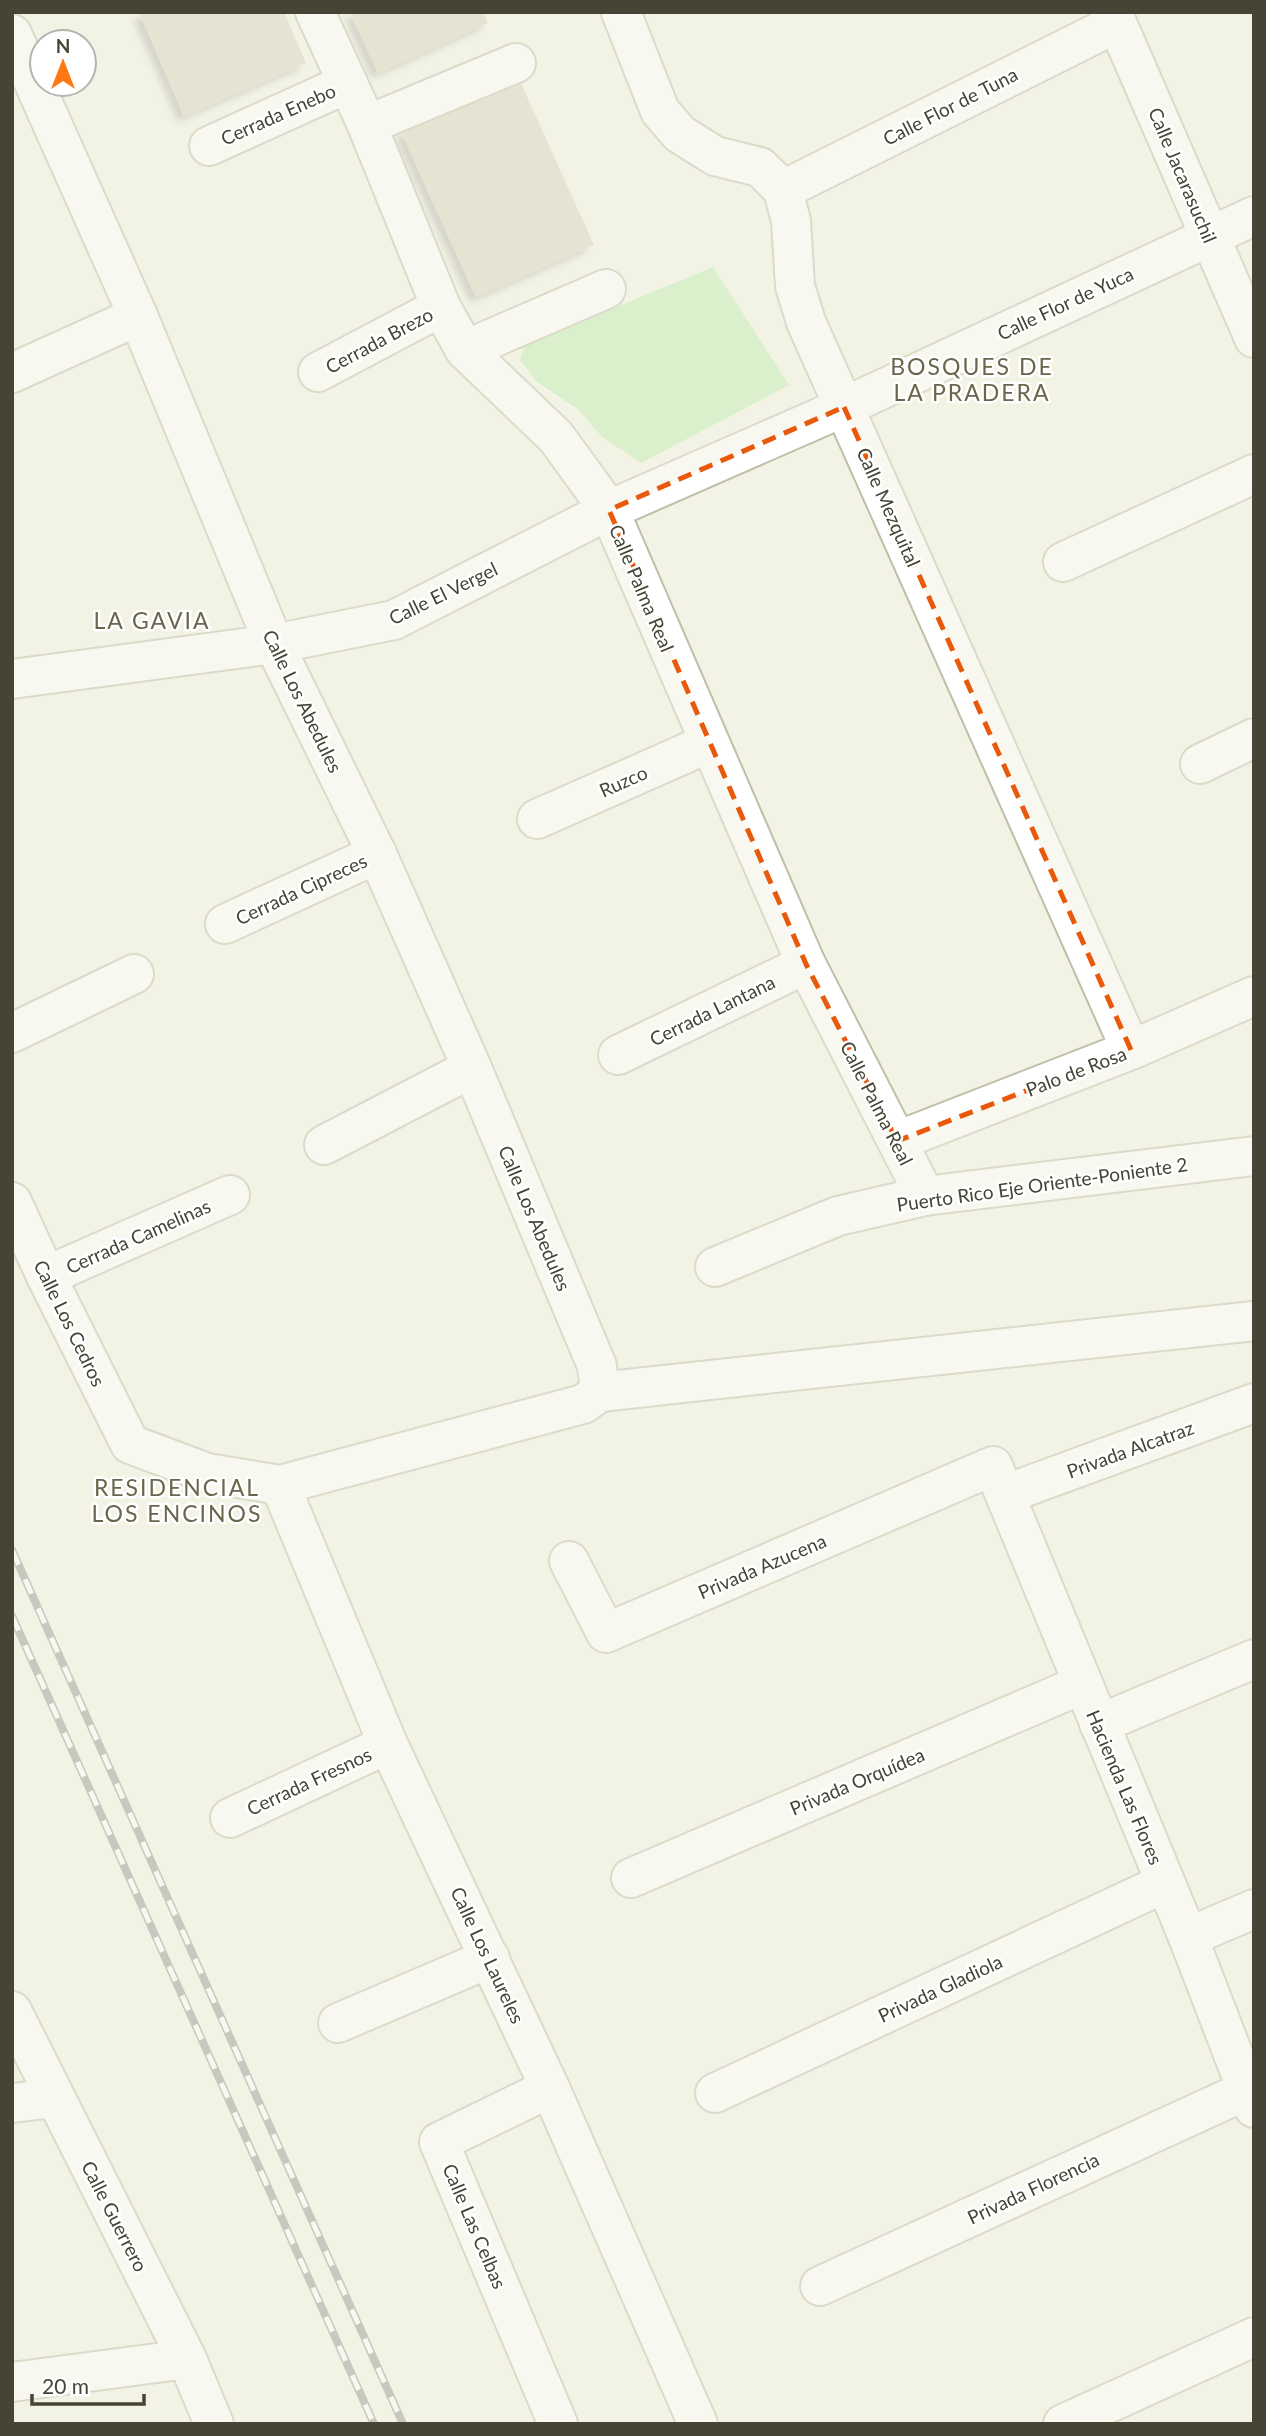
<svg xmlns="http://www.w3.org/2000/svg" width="1266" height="2436" font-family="Lato,sans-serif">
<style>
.green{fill:#bdeaac}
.building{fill:#d6d3ba;filter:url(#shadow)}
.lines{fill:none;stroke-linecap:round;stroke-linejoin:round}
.minor-casing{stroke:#bfbea7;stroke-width:42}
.minor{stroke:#fff;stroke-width:38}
.rail-casing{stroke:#959595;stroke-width:8}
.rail{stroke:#fff;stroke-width:5;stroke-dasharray:16;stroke-linecap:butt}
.marked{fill:none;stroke:#e8590c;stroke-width:5;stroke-dasharray:14 9;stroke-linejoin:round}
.labels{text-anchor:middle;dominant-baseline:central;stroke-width:5;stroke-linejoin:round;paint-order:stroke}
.street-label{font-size:19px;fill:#464434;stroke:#fff}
.quarter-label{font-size:23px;letter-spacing:2px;fill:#6a664b;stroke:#fff}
</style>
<defs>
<filter id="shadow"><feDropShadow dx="-6" dy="6" stdDeviation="3.5" flood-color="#0004"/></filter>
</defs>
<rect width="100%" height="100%" fill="#f3f3e5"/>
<polygon class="green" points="713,267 789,385 641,463 602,437 579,410 537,382 520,360 525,345"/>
<g class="building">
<polygon points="139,12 284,12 306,63 184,116"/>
<polygon points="350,12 483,12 488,23 378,73"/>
<polygon points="519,79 594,245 476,297 401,132"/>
</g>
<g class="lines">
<g class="minor-casing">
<g id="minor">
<polyline points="315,12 367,125 441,307 465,350 556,437 609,510 806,964 925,1196"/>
<polyline points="621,12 660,111 680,134 715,156 760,167 783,190 791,221 795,286 806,322 1131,1050"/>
<polyline points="1110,12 1117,23 1254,338"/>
<polyline points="12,34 138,316 274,644 377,854 472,1068 597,1366 600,1392 583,1404 280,1485 207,1473 130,1444 46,1276 12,1202"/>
<polyline points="367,125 516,63"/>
<polyline points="209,146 348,83"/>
<polyline points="783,190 1117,23"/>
<polyline points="465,350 606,289"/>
<polyline points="318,372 441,307"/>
<polyline points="12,373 138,316"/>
<polyline points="1063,562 1254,474"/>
<polyline points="12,679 274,644 394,620 609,510 844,407 1254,216"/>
<polyline points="1200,764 1254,738"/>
<polyline points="537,819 709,743"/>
<polyline points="225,924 377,854"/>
<polyline points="12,1033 134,974"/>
<polyline points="618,1055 806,964"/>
<polyline points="897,1141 1131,1050 1254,996"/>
<polyline points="324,1145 472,1068"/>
<polyline points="715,1267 838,1216 925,1196 1254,1156"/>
<polyline points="46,1276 230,1195"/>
<polyline points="600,1392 1254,1321"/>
<polyline points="280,1485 388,1744 550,2088 698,2424"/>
<polyline points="1006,1494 1254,1403"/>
<polyline points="569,1561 606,1633 993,1466 1188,1937 1254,2108"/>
<polyline points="1099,1724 1254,1659"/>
<polyline points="230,1818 388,1744"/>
<polyline points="631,1878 1083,1684"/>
<polyline points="1188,1937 1254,1909"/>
<polyline points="12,2011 187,2359 214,2424"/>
<polyline points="338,2023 490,1958"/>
<polyline points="550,2088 439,2142 558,2424"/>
<polyline points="715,2093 1165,1883"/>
<polyline points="12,2103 55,2098"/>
<polyline points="820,2286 1247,2090"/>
<polyline points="12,2382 187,2359"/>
<polyline points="1063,2424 1254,2337"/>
</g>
</g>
<use href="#minor" class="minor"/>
<g class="rail-casing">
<g id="rail">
<polyline points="12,1550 403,2424"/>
<polyline points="12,1616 374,2424"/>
</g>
</g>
<use href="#rail" class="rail"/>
</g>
<path d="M0 0H1266V2436H0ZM844 407 1131 1050 897 1141 806 964 609 510Z" fill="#f3f3e5" fill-opacity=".55" fill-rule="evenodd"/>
<path class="marked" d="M844 407 1131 1050 897 1141 806 964 609 510Z"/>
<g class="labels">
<g class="street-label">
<text transform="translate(950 106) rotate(-27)">Calle Flor de Tuna</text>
<text transform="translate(278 114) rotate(-24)">Cerrada Enebo</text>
<text transform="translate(1183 175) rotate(67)">Calle Jacarasuchil</text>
<text transform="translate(1065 303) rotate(-25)">Calle Flor de Yuca</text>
<text transform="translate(379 340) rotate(-28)">Cerrada Brezo</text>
<text transform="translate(889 507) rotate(66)">Calle Mezquital</text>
<text transform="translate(642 588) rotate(67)">Calle Palma Real</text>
<text transform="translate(443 593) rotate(-26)">Calle El Vergel</text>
<text transform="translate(303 701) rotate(64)">Calle Los Abedules</text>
<text transform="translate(623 781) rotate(-24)">Ruzco</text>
<text transform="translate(301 889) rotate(-25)">Cerrada Cipreces</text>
<text transform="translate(712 1010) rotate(-26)">Cerrada Lantana</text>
<text transform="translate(1076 1071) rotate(-21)">Palo de Rosa</text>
<text transform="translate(877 1103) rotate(63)">Calle Palma Real</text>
<text transform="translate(1042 1184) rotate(-8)">Puerto Rico Eje Oriente-Poniente 2</text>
<text transform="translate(535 1218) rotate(67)">Calle Los Abedules</text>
<text transform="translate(138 1236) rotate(-24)">Cerrada Camelinas</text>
<text transform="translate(70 1323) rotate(64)">Calle Los Cedros</text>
<text transform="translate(1130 1449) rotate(-20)">Privada Alcatraz</text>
<text transform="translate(762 1566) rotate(-23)">Privada Azucena</text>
<text transform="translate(309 1781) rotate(-25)">Cerrada Fresnos</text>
<text transform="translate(857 1781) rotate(-23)">Privada Orquídea</text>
<text transform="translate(1125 1787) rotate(67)">Hacienda Las Flores</text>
<text transform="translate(488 1955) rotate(65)">Calle Los Laureles</text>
<text transform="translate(940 1988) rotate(-25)">Privada Gladiola</text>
<text transform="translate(1033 2188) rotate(-25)">Privada Florencia</text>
<text transform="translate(115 2216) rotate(63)">Calle Guerrero</text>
<text transform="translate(475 2226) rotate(67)">Calle Las Celbas</text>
</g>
<g class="quarter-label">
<text x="972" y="366">BOSQUES DE<tspan x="972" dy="26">LA PRADERA</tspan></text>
<text x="152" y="620">LA GAVIA</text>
<text x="177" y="1487">RESIDENCIAL<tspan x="177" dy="26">LOS ENCINOS</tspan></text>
</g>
</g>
<rect width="1266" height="2436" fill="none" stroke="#464434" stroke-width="28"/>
<g transform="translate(63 63)"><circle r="33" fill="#ffffff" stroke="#b5b4ae" stroke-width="2"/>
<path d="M0-5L12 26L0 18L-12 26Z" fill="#ff7711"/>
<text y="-10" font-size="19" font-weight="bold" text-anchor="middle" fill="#464434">N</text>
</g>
<path d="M32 2394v10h112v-10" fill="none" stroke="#464434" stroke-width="3.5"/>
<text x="42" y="2394" font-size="21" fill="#464434" stroke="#ffffff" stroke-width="5" paint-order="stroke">20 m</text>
</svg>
